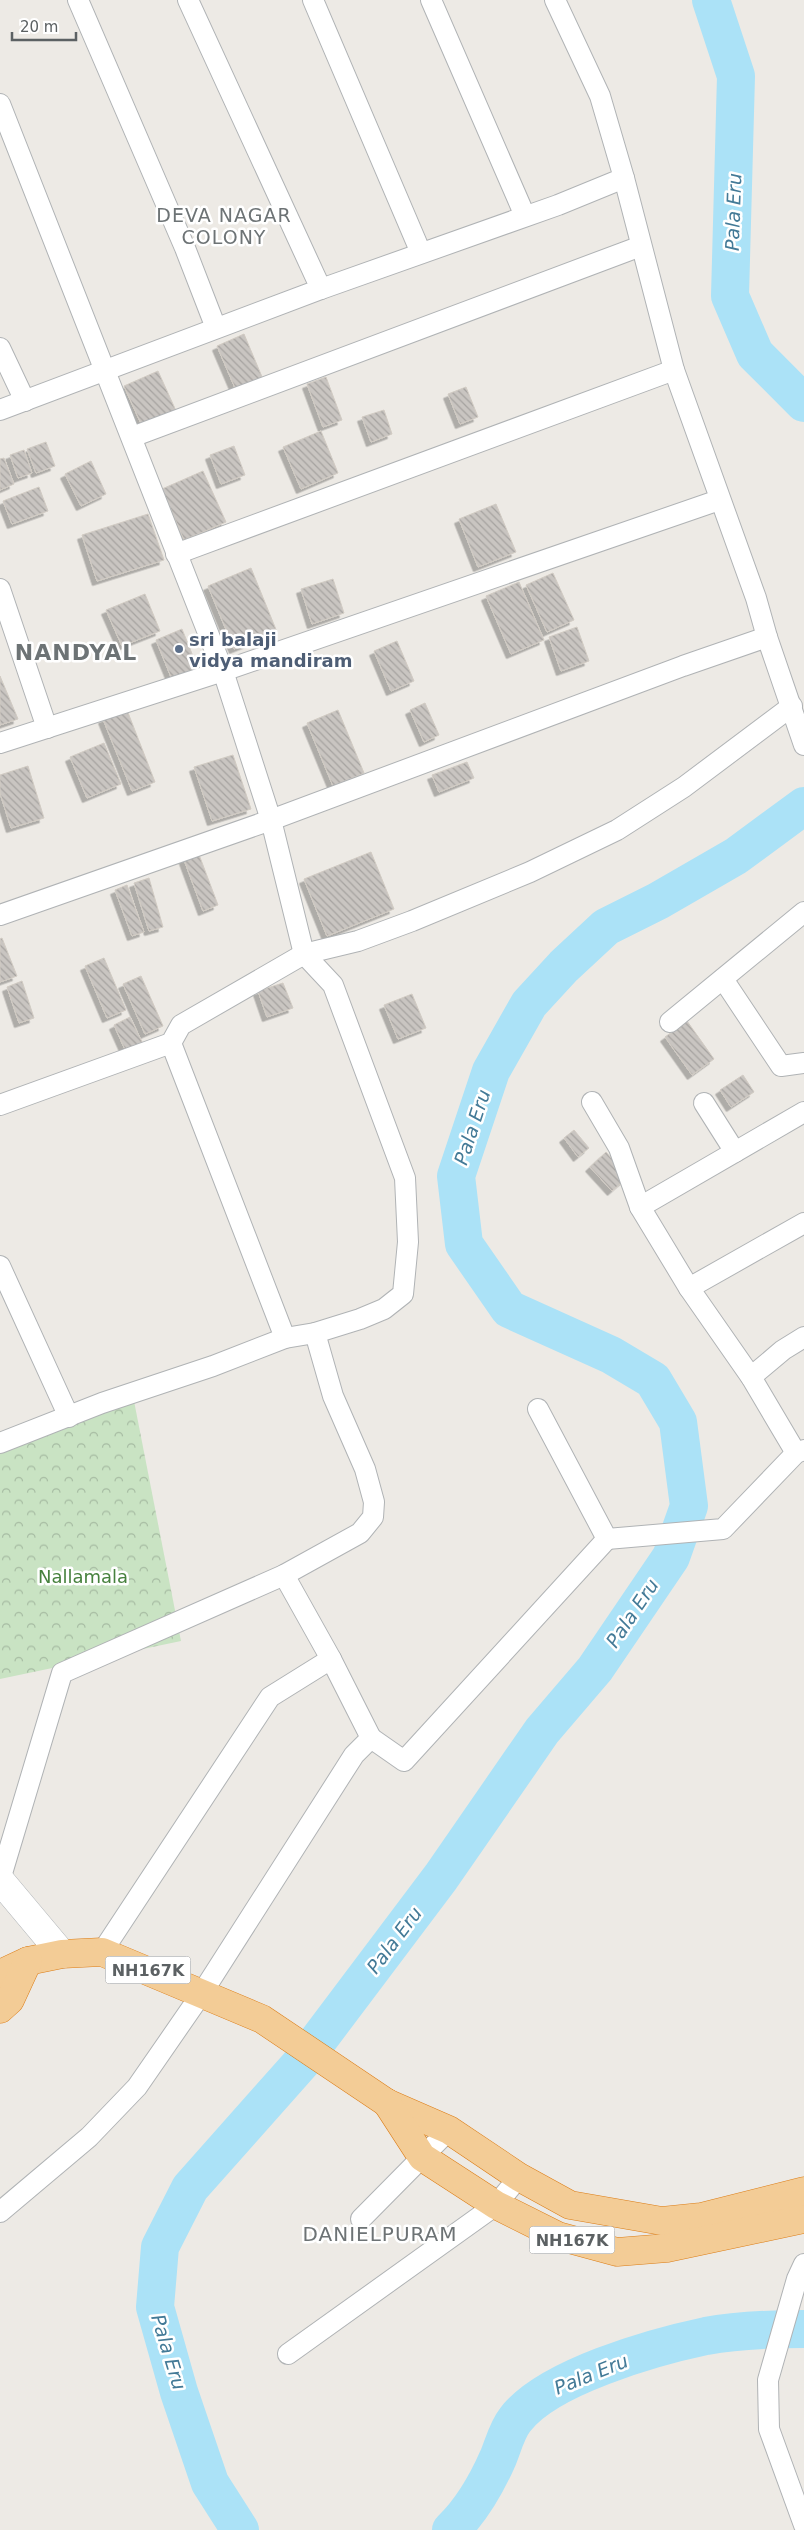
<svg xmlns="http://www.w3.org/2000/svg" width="804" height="2530" font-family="'DejaVu Sans',sans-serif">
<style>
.forest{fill:url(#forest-crowns)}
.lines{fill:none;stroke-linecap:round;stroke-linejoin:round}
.river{stroke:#abe2f7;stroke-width:38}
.building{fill:url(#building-back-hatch);stroke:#d1cbc3;filter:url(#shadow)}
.street-casing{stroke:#b0b3b5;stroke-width:22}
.secondary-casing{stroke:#afb3b6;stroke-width:29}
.highway-casing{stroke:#dc7d16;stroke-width:29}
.street{stroke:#fff;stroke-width:20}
.secondary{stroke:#fff;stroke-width:28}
.highway{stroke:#f3cc96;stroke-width:28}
.service-dot{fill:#5c6f8a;stroke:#fff;stroke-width:2}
.labels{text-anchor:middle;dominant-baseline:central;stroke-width:5;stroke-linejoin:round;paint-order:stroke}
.shield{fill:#fff;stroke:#8d9092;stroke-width:1}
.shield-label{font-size:16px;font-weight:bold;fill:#5c6163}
.service-label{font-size:18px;font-weight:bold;fill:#4e5e75;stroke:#fff;text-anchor:start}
.park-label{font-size:18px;fill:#46813d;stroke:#fff}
.water-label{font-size:19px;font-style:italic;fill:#437a97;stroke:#fff}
.neighbourhood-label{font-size:19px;letter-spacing:1px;fill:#6d7375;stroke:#fff}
.quarter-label{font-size:20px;letter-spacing:1px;fill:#6d7375;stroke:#fff}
.district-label{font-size:22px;font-weight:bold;letter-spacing:1px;fill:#6d7375;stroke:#fff}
</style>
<defs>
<pattern id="forest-crowns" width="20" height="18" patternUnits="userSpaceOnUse" patternTransform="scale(1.25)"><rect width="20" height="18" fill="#c9e3c3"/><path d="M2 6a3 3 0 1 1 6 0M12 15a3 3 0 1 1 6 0" fill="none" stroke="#a6bba2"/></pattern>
<pattern id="building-back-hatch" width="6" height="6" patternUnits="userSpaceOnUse" patternTransform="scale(1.25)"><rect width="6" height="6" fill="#c9c5c1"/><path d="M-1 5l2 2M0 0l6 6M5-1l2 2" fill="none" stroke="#a6a3a0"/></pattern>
<filter id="shadow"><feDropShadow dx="-4.5" dy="4.5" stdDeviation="0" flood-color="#0004"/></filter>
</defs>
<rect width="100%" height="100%" fill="#edeae5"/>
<polygon class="forest" points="134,1401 181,1641 0,1679 0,1453"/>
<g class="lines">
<g class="river">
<polyline points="711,0 736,76 730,296 755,354 804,403"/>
<polyline points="240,2530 210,2483 179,2392 155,2307 160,2247 190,2188 301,2063 441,1877 542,1731 595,1669 671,1557 689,1506 678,1422 653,1380 611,1355 509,1309 464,1244 456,1176 491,1071 529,1004 564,966 606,927 658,901 736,856 804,806"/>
<path d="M451 2530C471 2511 487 2483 498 2458 503 2446 507 2430 515 2420 547 2377 654 2347 706 2336 738 2330 771 2329 804 2329"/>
</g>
</g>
<g class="building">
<polygon points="244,334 265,384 238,395 217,346"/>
<polygon points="158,371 177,413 143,428 124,386"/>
<polygon points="326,377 342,420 323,427 307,384"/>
<polygon points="466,387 478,417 460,424 448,394"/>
<polygon points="384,410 392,434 371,442 362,417"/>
<polygon points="321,431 338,473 301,489 283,447"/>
<polygon points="46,442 55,466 36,473 27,449"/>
<polygon points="234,446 245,475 221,484 210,455"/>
<polygon points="24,450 32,473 18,478 10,455"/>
<polygon points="4,458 14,484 0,490 0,459"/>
<polygon points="91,461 106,494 81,506 65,474"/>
<polygon points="203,471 226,522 184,540 162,489"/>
<polygon points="39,487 48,511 12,524 3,501"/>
<polygon points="496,504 516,552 478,567 459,519"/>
<polygon points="148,514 164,560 97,581 82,535"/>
<polygon points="251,568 277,632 234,649 208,586"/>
<polygon points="553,573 574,620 547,632 526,585"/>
<polygon points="333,579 344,613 312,624 301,589"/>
<polygon points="519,582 544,640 511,654 486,596"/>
<polygon points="145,594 160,631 122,646 106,610"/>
<polygon points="577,627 589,661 561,671 549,637"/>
<polygon points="182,629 199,671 173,682 156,640"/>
<polygon points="397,641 414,681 391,691 374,651"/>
<polygon points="0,676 18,719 0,725"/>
<polygon points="425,703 439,735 424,742 410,710"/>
<polygon points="127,710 155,782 132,791 103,719"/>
<polygon points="338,710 364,773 333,786 307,723"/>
<polygon points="104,743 121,784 87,798 70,757"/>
<polygon points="233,755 251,809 212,821 194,767"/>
<polygon points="467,762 474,778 439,792 432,775"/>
<polygon points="28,766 44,818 11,828 0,793 0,775"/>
<polygon points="198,852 218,905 203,911 183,857"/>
<polygon points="371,852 394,909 327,936 304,879"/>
<polygon points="149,878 163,927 149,931 134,883"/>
<polygon points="127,885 144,932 132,936 115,890"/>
<polygon points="2,938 17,976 0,982 0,939"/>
<polygon points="104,958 126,1010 107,1018 85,966"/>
<polygon points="141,976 163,1026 145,1034 123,984"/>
<polygon points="22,981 34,1018 19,1023 7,987"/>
<polygon points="283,983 293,1008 267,1017 258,991"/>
<polygon points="412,994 426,1028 398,1039 384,1005"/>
<polygon points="130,1017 144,1046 127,1054 114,1025"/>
<polygon points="687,1021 714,1059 692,1075 665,1037"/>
<polygon points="743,1075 754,1092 731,1107 720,1090"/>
<polygon points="574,1130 589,1148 578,1157 564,1138"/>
<polygon points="606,1152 628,1177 612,1191 590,1167"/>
</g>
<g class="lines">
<g class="street-casing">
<g id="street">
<polyline points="78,0 185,248 216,328"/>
<polyline points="313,0 421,253"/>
<polyline points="431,0 525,216"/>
<polyline points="0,104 223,671 271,820 304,954 333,985 405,1178 408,1242 403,1294 384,1309 360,1319 315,1333 285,1338 213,1366 102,1403 0,1443"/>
<polyline points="624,178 674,370 756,598 767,637"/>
<polyline points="321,289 558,205 624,178 600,96 555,0"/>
<polyline points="0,348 25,401"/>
<polyline points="0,410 321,289 188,0"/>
<polyline points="132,437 641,246"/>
<polyline points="176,554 674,370"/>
<polyline points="0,589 47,728"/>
<polyline points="0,743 223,671 719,500"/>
<polyline points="0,915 271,820 683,666 767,637 804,745"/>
<polyline points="723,979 781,1066 804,1063"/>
<polyline points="670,1022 804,912"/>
<polyline points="171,1043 285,1338"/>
<polyline points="592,1102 619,1148 640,1207 689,1288 751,1377 796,1453"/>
<polyline points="704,1103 735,1152"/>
<polyline points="0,1105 171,1043 181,1025 304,954 358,941 412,921 530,872 617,830 684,787 792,706"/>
<polyline points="640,1207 804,1112"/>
<polyline points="0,1266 69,1417"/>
<polyline points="689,1288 804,1223"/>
<polyline points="751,1377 783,1350 804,1337"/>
<polyline points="538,1409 607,1539 723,1529 796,1453 804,1450"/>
<polyline points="371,1738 404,1761 607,1539"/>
<polyline points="0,1880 62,1673 284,1575 360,1533 373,1517 374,1502 365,1469 333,1396 315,1333"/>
<polyline points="102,1952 270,1697 331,1659"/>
<polyline points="0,2212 89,2137 137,2087 202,1993 354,1755 371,1738 331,1659 284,1575"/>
<polyline points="361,2219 449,2130"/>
<polyline points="804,2264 797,2279 768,2380 769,2429 804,2525"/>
<polyline points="288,2354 496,2205 519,2177"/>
</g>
</g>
<g class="secondary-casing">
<polyline id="secondary" points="0,1880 62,1954"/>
</g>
<g class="highway-casing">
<g id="highway">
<polyline points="0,1974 28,1961 62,1954 102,1952 262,2019 387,2103 449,2130 519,2177 570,2205 662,2221 701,2217 804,2191"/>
<polyline points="0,2009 10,2000 28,1961"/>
<polyline points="387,2103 422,2157 496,2205 558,2236 617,2252 667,2248 804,2219"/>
</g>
</g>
<use href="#street" class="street"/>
<use href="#secondary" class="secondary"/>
<use href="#highway" class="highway"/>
</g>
<circle class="service-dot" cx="179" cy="649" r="5"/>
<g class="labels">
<g class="shield">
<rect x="105.5" y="1956.5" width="85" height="27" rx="4"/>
<rect x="529.5" y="2226.5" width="85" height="27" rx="4"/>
</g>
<g class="shield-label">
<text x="148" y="1970">NH167K</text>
<text x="572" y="2240">NH167K</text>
</g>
<g class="service-label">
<text x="189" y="639">sri balaji<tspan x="189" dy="21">vidya mandiram</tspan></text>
</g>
<g class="park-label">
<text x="83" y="1576">Nallamala</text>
</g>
<g class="water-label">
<text transform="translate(733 212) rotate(-88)">Pala Eru</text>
<text transform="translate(472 1127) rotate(-72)">Pala Eru</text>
<text transform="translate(632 1613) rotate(-56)">Pala Eru</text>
<text transform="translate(394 1940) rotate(-53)">Pala Eru</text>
<text transform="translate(169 2352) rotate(73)">Pala Eru</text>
<text transform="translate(591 2374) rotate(-22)">Pala Eru</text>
</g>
<g class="neighbourhood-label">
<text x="224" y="215">DEVA NAGAR<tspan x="224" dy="22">COLONY</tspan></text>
</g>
<g class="quarter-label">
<text x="380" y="2234">DANIELPURAM</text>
</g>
<g class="district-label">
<text x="76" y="652">NANDYAL</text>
</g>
</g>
<path d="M12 32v8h64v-8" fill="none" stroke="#5c6163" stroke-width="2.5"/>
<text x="20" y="32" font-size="15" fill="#5c6163" stroke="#ffffff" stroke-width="4" paint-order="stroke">20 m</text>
</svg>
